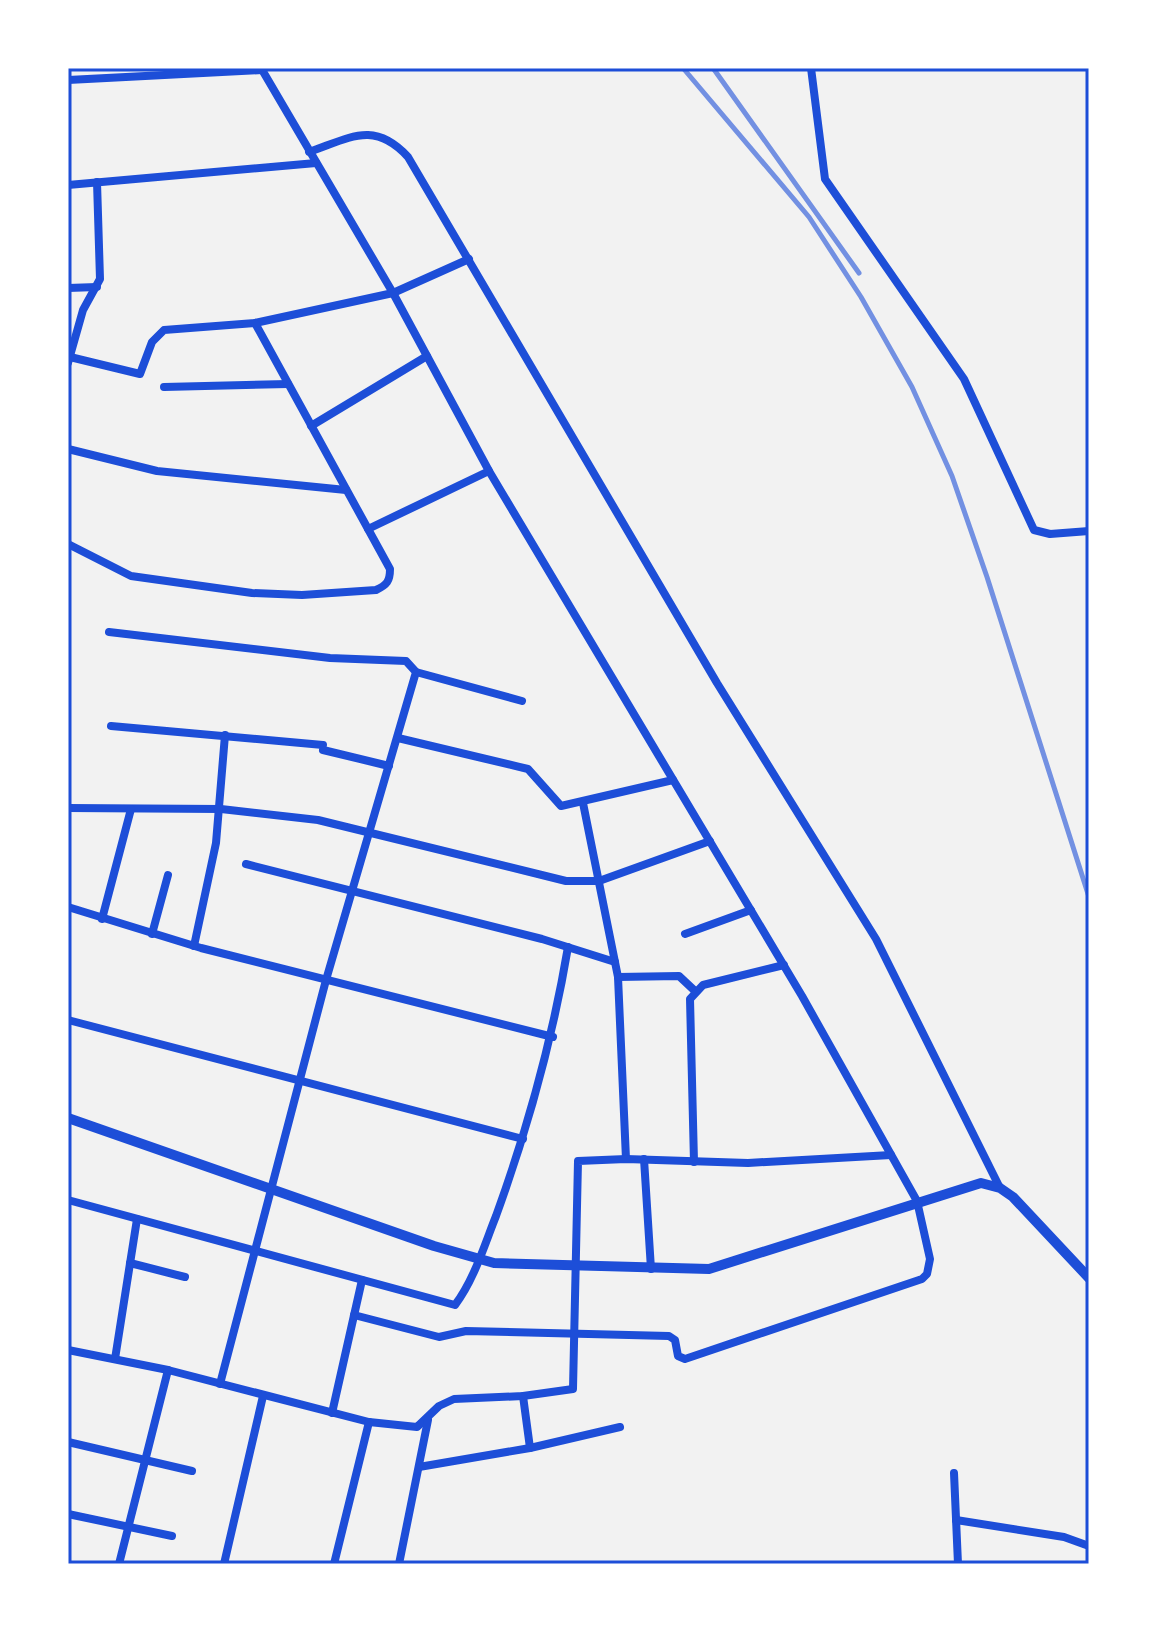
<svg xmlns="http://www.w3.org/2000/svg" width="1157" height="1632" font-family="'Fira Sans',sans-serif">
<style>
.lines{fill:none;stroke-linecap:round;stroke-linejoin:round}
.minor{stroke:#1d4ed8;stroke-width:8}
.tertiary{stroke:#1d4ed8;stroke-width:10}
.rail{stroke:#7290e2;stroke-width:5}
.neatline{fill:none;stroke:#1d4ed8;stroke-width:3}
</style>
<rect width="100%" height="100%" fill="#f2f2f2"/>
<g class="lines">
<g class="minor">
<polyline points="261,68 393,293 489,471 802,996 917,1201 930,1259 927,1274 922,1279 685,1359 678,1356 675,1340 669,1336 466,1331 439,1337 354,1315"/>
<polyline points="811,68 825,179 964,379 1034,530 1050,534 1089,531"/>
<polyline points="68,80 262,70"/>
<path d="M309 152C350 138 374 120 408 157L717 683 876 939 1000 1188"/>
<polyline points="68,185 316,163"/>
<polyline points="68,288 97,287"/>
<polyline points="70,357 140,374 152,342 164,330 255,323 393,293 469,259"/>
<polyline points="68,363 83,310 100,279 97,182"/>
<polyline points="164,387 288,384"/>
<polyline points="311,426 427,356"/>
<polyline points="68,449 157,471 346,490"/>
<polyline points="368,529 489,471"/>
<path d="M68 544 131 576 252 593 302 595 376 590C387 585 390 581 390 569L255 323"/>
<polyline points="109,632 330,658 406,661 416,672 326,980 220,1384"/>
<polyline points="416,672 522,701"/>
<polyline points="111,726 323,745"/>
<polyline points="398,738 528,769 561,806 673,780"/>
<polyline points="323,750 389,766"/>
<polyline points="583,803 618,977 626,1159"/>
<polyline points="68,808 221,809 318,820 566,881 599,881 710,841"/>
<polyline points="246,864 542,939 615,962"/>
<polyline points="68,907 201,948 553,1037"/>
<polyline points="102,919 131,809"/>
<polyline points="152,934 168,875"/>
<polyline points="685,934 751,910"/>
<polyline points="194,946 216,843 225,735"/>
<polyline points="618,977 679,976 695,991"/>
<polyline points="68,1020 523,1139"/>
<polyline points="644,1159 651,1269"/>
<polyline points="694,1162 690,999 703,985 784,965"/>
<path d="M68 1200 455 1305C474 1280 484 1246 496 1216 529 1125 552 1042 568 947"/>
<polyline points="130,1263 185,1277"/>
<polyline points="68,1350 168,1370 369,1422 417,1427 439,1406 454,1399 523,1396 573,1389 578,1161 626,1159 748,1163 891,1155"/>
<polyline points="115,1359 137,1219"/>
<polyline points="523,1396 530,1448"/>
<polyline points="332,1413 362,1280"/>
<polyline points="68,1442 192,1471"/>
<polyline points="419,1467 530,1448 620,1427"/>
<polyline points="954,1473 958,1564"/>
<polyline points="68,1514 172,1536"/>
<polyline points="956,1520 1064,1537 1089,1546"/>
<polyline points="119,1564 168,1370"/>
<polyline points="224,1564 263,1396"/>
<polyline points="334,1564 369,1422"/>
<polyline points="399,1564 428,1420"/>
</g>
<polyline class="tertiary" points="68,1118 434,1246 494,1263 709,1269 981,1183 1000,1188 1013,1197 1089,1278"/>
<g class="rail">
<polyline points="683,68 809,217 861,297 912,387 952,476 987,577 1089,897"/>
<polyline points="713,68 859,273"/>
</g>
</g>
<rect width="1157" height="1632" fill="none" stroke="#ffffff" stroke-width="140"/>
<rect x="70" y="70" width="1017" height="1492" class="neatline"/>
</svg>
